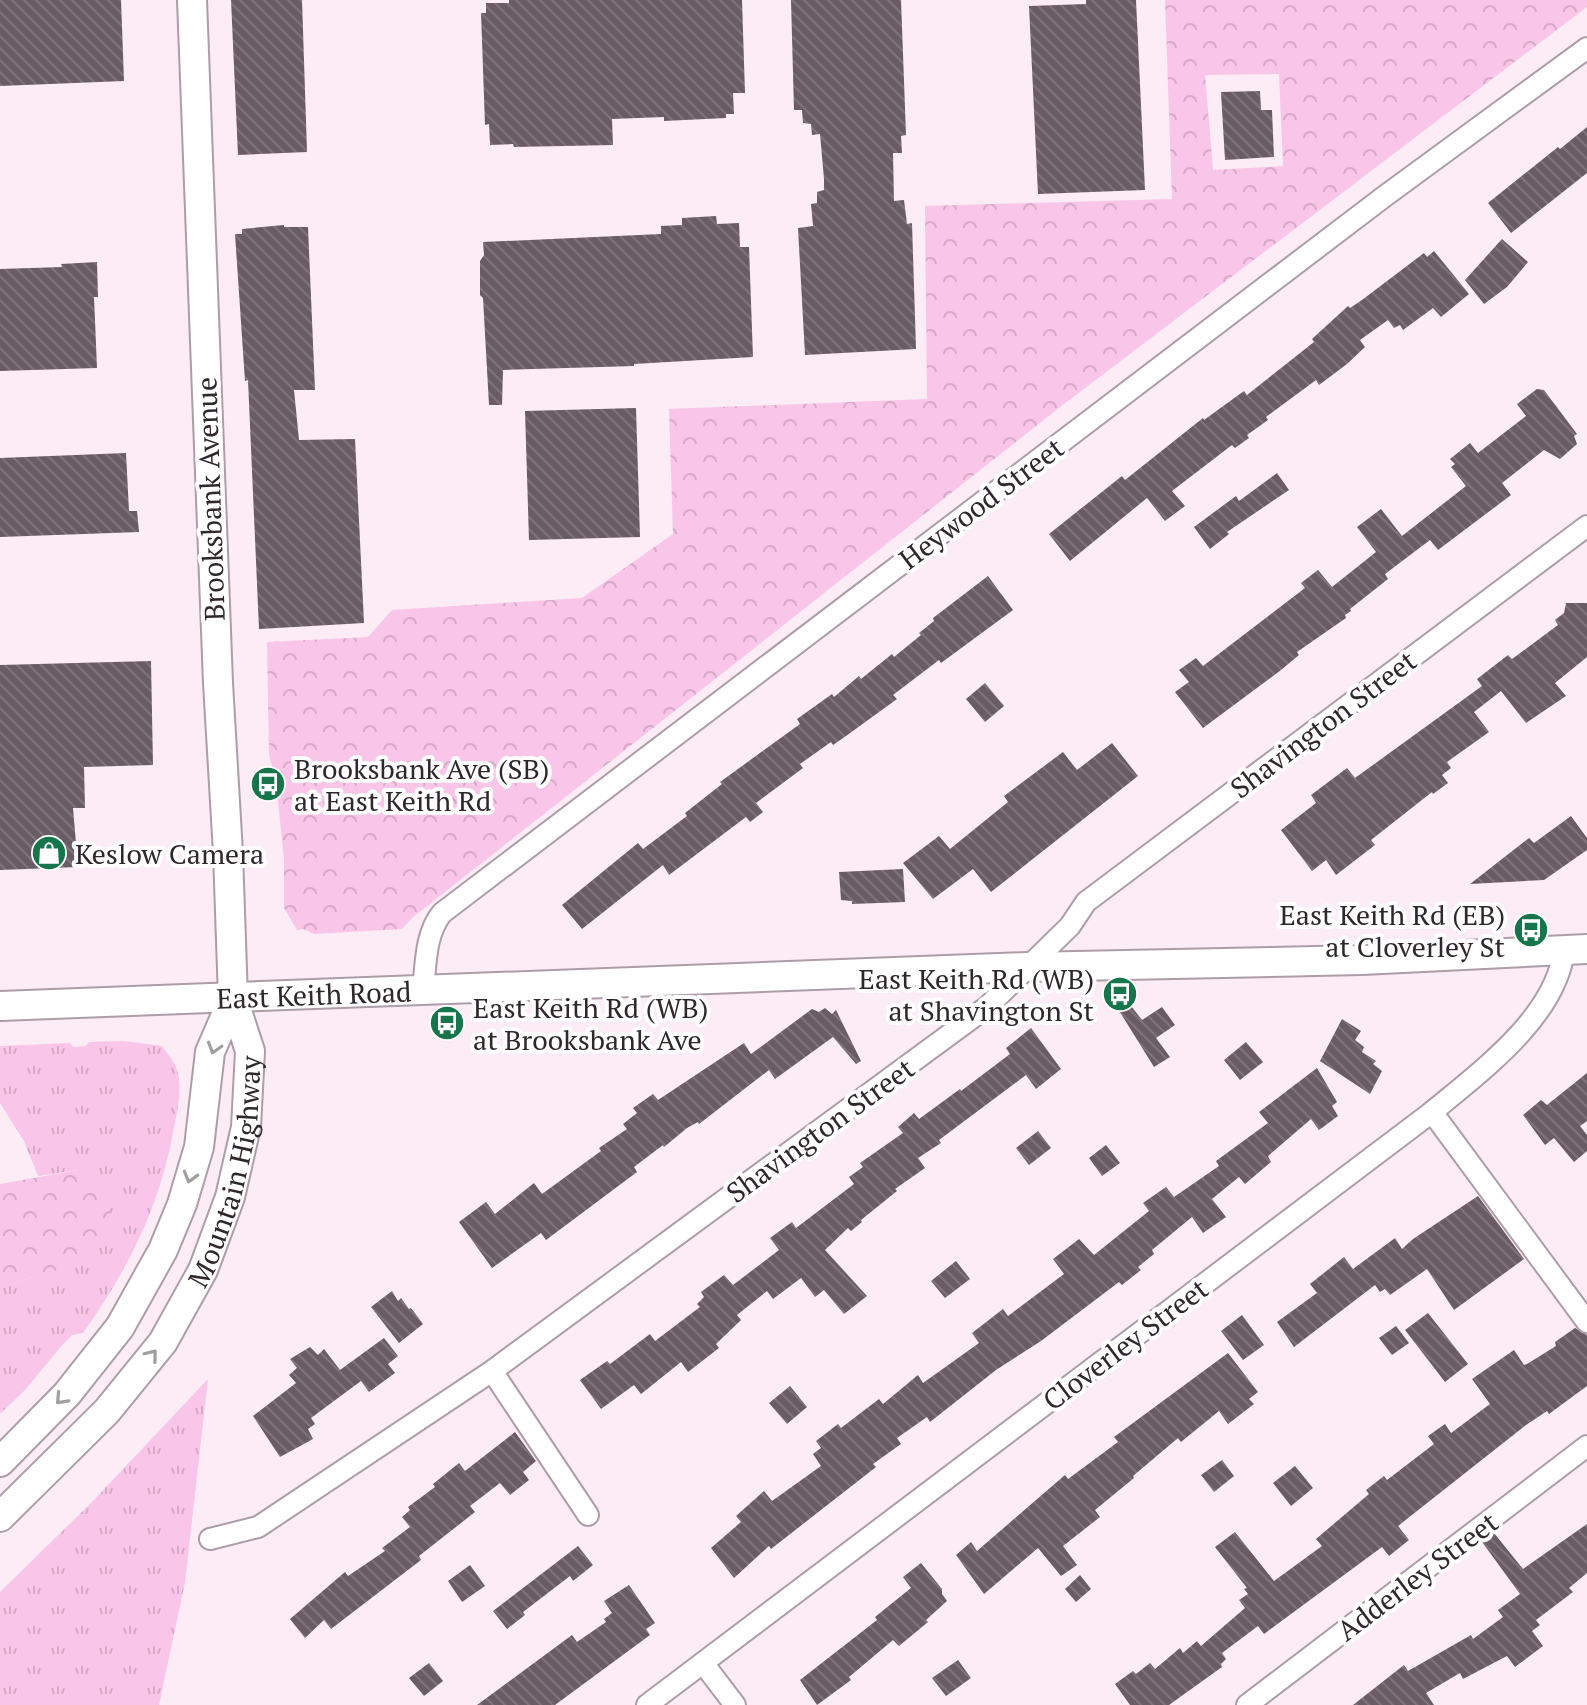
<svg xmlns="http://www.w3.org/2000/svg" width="1587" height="1705" font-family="'PT Serif',serif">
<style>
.grass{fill:url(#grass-tufts)}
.forest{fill:url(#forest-crowns);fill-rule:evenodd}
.building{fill:url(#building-back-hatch)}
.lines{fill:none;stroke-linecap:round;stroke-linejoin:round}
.street-casing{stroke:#ac9da7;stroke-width:24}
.secondary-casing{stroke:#ac9da7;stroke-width:32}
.street{stroke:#fff;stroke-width:20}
.secondary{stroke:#fff;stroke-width:28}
.oneway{stroke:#a19ea0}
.labels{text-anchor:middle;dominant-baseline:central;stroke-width:8;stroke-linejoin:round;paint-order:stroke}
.street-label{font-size:28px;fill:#2e282c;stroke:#fefefe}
.poi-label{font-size:28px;fill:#2e282c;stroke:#fefefe;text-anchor:start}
</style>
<defs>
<pattern id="grass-tufts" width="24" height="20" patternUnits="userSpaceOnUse" patternTransform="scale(2)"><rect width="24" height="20" fill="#f9c5e8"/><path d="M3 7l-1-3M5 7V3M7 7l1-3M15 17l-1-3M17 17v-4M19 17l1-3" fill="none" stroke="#d6a9c7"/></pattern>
<pattern id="forest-crowns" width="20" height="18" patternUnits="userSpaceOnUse" patternTransform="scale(2)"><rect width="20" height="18" fill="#f9c5e8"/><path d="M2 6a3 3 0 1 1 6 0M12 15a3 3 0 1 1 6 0" fill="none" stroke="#d6a9c7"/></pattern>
<pattern id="building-back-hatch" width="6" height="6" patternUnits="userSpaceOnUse" patternTransform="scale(2)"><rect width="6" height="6" fill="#695c64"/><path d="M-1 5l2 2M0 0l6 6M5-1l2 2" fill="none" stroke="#7f747b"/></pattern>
</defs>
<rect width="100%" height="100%" fill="#fbecf6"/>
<g class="grass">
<path d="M124 1041 162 1046C166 1052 173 1060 176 1067 183 1085 178 1108 174 1127 161 1204 128 1270 83 1333L72 1335 63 1344 25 1390 0 1414V1289L35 1276 78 1170 38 1176 24 1141 0 1103V1046L70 1043 73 1047 86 1046 89 1042Z"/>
<polygon points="208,1379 185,1582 159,1705 0,1705 0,1592 92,1502"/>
</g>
<g class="forest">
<path d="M1165 0H1587V7L1064 404 412 918 402 929 314 934 303 929 297 930 284 908V859L276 782 269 755 267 642 368 637 392 610 582 598 673 534 669 409 927 399 925 206 1172 199ZM1279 74 1283 166 1213 170 1205 75Z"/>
<polygon points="78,1170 96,1187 115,1221 82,1263 35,1276 0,1289 0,1184"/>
</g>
<g class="building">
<polygon points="0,0 121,0 124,81 0,86"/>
<polygon points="231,0 302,0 307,152 238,155"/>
<polygon points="509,0 742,0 745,93 733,93 734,114 726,114 726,118 664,121 664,117 612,119 613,145 514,147 513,144 490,145 489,124 485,125 481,13 486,13 486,3 509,3"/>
<polygon points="791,0 901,0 906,135 901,136 902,153 893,153 894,201 904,200 907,224 912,223 916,349 805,355 798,228 813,226 811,204 817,203 817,192 824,190 824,179 820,134 812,135 811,124 803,123 802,110 794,110"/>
<polygon points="1086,0 1136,0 1145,190 1038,194 1029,6 1086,4"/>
<polygon points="1260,91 1261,110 1272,110 1274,157 1225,160 1221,92"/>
<polygon points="1587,127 1587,173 1511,233 1488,203 1558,147 1560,149"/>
<polygon points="716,216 717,224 739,223 740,247 749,247 753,357 634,364 634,366 503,370 502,405 489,405 483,298 480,295 480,261 484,255 483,242 661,234 661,226 682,225 682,218"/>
<polygon points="284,225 284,227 308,227 315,390 294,390 299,440 355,439 364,623 259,629 248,380 245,381 235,234 242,234 242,229"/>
<polygon points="1502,239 1528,262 1507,287 1484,304 1465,280"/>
<polygon points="1434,251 1469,294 1441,317 1433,308 1403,330 1400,325 1394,328 1388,320 1360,340 1365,347 1347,364 1319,385 1316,380 1266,417 1268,420 1247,435 1249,438 1235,448 1232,445 1172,491 1185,506 1165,521 1147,498 1070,561 1049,534 1122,476 1125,480 1203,418 1204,420 1244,391 1247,395 1314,342 1312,339 1348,306 1350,308 1362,300 1424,253 1427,257"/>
<polygon points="97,262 98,297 94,297 97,368 0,371 0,269 62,267 61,264"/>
<polygon points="1537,389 1544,390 1577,434 1574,436 1577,444 1560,459 1544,450 1502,483 1511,495 1438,550 1430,540 1385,574 1388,579 1350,609 1351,611 1345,615 1346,618 1297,652 1299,655 1281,670 1203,728 1175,692 1189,682 1179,670 1196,658 1203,666 1305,588 1301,583 1318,570 1332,587 1376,552 1357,527 1381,509 1402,536 1466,486 1451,467 1455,464 1450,459 1470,443 1478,453 1526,416 1517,404"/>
<polygon points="636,408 640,537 529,540 525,411"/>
<polygon points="126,453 129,511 137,511 139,532 0,537 0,458"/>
<polygon points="1277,473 1289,490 1227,532 1229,534 1210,549 1194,527 1236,496 1239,501"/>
<polygon points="988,576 1013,610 941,663 939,660 893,695 897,699 846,736 833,745 831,742 800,764 803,768 756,803 763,812 750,822 746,817 669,875 663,865 582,929 562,905 638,843 643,849 687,816 685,813 722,784 720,782 800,724 797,719 832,694 834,697 859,676 861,679 892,654 894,657 921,635 919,633 934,621 933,618"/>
<polygon points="1566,603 1587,603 1587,657 1555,683 1566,696 1526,723 1501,691 1474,712 1489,732 1447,762 1451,768 1442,775 1448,783 1433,794 1432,792 1371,840 1375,845 1336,875 1326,860 1312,871 1281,830 1316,803 1311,795 1347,768 1355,778 1482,686 1477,679 1508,655 1512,659 1558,625 1555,620 1564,613"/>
<polygon points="151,661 153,765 84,767 85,808 73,808 78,867 0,870 0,665"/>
<polygon points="985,683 1004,706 985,722 966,699"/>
<polygon points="1112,743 1138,776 991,892 973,869 933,899 903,863 939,836 950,849 1008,802 1004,796 1063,752 1077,770"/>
<polygon points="1571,816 1587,838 1587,850 1544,880 1470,884 1529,838 1534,843"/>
<polygon points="903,869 905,902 852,904 852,901 841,900 839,872"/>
<polygon points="1128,1002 1142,1020 1162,1007 1175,1025 1156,1038 1170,1057 1154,1067 1118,1009"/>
<polygon points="825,1008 832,1014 836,1010 861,1061 856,1064 833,1037 775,1079 769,1070 699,1124 698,1122 687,1128 664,1147 663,1145 634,1167 637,1172 546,1240 541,1233 492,1268 459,1222 486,1202 495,1214 534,1183 542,1194 601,1151 599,1148 627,1129 623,1124 637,1113 633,1108 653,1094 658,1100 744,1043 751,1054 812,1009 819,1012"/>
<polygon points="1342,1019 1361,1031 1355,1040 1364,1047 1362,1052 1376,1061 1373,1064 1382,1071 1370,1094 1320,1061"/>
<polygon points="1031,1028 1061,1069 1036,1089 1026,1075 939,1140 941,1143 918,1158 925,1168 895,1189 897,1191 861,1220 862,1222 851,1231 848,1228 825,1250 867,1296 844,1314 824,1290 815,1297 801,1278 773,1299 767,1291 737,1315 741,1320 716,1344 719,1348 688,1372 681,1362 641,1394 634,1385 601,1409 580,1380 607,1361 610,1364 650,1334 655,1341 700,1307 697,1304 704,1297 701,1292 724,1275 733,1285 779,1250 770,1238 792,1222 796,1228 854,1184 849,1177 863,1167 860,1163 903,1133 898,1127 914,1113 919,1119 960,1089 961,1091 1010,1054 1006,1048"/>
<polygon points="1246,1042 1263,1062 1240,1080 1224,1060"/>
<polygon points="1317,1068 1337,1102 1332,1106 1338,1116 1319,1130 1311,1119 1268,1156 1271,1162 1245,1184 1239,1177 1212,1199 1226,1217 1203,1233 1192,1217 1152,1250 1154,1254 1138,1267 1141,1270 1122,1285 1119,1282 1041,1341 996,1370 930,1422 927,1417 897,1438 901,1444 873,1464 876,1467 771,1549 769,1546 734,1578 711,1548 741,1522 736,1516 764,1491 772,1501 821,1466 813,1454 821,1448 816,1441 838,1424 841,1428 879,1399 883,1404 918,1375 923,1383 979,1343 972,1333 1003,1309 1008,1316 1064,1274 1053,1259 1079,1239 1094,1255 1149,1211 1143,1203 1166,1187 1174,1197 1219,1166 1216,1161 1268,1123 1259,1112"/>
<polygon points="1587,1073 1587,1121 1580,1126 1587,1135 1587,1151 1574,1162 1554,1138 1545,1145 1523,1115 1541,1100 1547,1105"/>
<polygon points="1038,1131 1051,1148 1029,1165 1016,1148"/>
<polygon points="1106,1145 1120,1163 1102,1176 1089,1158"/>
<polygon points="1478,1196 1524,1259 1454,1310 1427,1269 1390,1295 1385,1289 1380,1292 1375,1285 1294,1347 1277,1322 1317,1293 1310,1284 1344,1257 1353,1269 1395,1238 1402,1249 1413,1239"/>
<polygon points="956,1261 970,1279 945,1298 931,1281"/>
<polygon points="392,1291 398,1301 401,1298 409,1309 411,1308 423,1324 399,1343 371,1307"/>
<polygon points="1428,1313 1468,1364 1445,1382 1405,1330"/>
<polygon points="1242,1315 1264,1345 1243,1360 1221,1331"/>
<polygon points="1396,1326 1409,1343 1392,1355 1379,1338"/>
<polygon points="1575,1328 1587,1335 1587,1386 1549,1414 1547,1411 1526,1425 1398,1526 1409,1540 1389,1556 1382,1547 1264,1634 1258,1626 1222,1653 1226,1659 1221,1664 1222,1667 1169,1705 1130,1705 1115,1684 1133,1671 1136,1674 1150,1663 1155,1669 1180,1648 1183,1653 1197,1641 1201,1646 1245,1608 1239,1600 1248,1594 1244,1589 1247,1588 1215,1547 1235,1532 1274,1581 1322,1546 1316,1539 1369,1494 1366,1490 1384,1476 1387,1480 1434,1444 1428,1436 1445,1424 1451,1433 1490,1404 1472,1379 1514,1350 1524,1365 1527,1364 1556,1346 1555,1342"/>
<polygon points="384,1338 398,1356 388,1364 395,1373 369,1392 361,1381 311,1418 315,1424 308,1429 313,1439 280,1457 253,1416 296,1383 289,1375 297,1368 290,1359 310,1347 318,1355 324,1349 340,1370"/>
<polygon points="1228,1353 1258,1392 1249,1399 1254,1404 1228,1424 1219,1411 1181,1442 1178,1438 1133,1476 1134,1478 1095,1510 1100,1517 1063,1546 1077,1565 1061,1576 1038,1548 984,1594 956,1555 971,1542 977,1551 1065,1475 1068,1479 1118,1442 1114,1437"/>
<polygon points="790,1386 807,1407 787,1424 769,1403"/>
<polygon points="515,1432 536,1461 523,1472 529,1480 510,1495 500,1483 470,1506 475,1512 419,1556 421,1560 331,1629 324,1620 305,1638 290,1619 345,1572 348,1576 385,1551 382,1548 410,1527 402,1517 410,1510 408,1507 435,1487 433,1484 459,1463 465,1471"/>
<polygon points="1222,1460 1234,1476 1214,1492 1201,1475"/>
<polygon points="1295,1466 1313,1488 1291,1506 1273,1483"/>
<polygon points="1587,1524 1587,1573 1569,1588 1573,1592 1536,1620 1540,1625 1532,1631 1543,1646 1515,1667 1507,1656 1463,1679 1460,1673 1426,1693 1434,1705 1353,1705 1404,1665 1408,1671 1471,1635 1473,1639 1503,1617 1498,1610 1520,1594 1482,1542 1494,1533 1523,1569"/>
<polygon points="578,1546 593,1565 573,1581 570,1576 523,1612 525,1615 507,1629 493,1611"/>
<polygon points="921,1563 942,1589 942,1594 947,1601 926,1620 928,1622 899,1646 893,1640 849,1677 851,1680 817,1705 800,1680 877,1620 875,1617 911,1588 903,1577"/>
<polygon points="470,1565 485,1586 462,1602 448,1581"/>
<polygon points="1080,1575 1091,1589 1076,1602 1065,1589"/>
<polygon points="629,1585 655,1623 646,1629 650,1635 555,1705 477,1705 572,1635 577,1642 606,1622 604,1619 612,1613 604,1601"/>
<polygon points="958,1660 971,1678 946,1696 932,1678"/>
<polygon points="429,1663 443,1681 424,1696 409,1678"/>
</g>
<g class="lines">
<g class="street-casing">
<g id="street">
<path d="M423 990C426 964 425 934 442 913L1385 196 1587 48"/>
<polyline points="1432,1112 1587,1322"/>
<polyline points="492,1371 588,1515"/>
<polyline points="210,1539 258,1527 492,1371 987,1007 1070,926 1086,902 1587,526"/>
<polyline points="703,1663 735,1705"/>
<path d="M647 1705 1432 1112C1481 1071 1556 1017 1564 950"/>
<polyline points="1247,1705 1587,1446"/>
</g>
</g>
<g class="secondary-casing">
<g id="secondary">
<path id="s1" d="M0 1006 1027 967 1362 960 1587 949"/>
<polyline points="0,1462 67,1394 120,1327 163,1250 182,1204 199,1147 210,1052 233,999"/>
<path id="s2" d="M0 1517 107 1411 163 1342 203 1270 230 1197 246 1127 250 1051 233 999 228 853 218 683 192 0"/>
</g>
</g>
<use href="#street" class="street"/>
<use href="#secondary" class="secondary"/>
</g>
<defs><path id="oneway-chevron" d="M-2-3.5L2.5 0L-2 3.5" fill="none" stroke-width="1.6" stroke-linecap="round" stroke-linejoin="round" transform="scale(2)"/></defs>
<g class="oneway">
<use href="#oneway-chevron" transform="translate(214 1048) rotate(107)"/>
<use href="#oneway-chevron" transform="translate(190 1177) rotate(106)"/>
<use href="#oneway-chevron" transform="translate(152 1355) rotate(-51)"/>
<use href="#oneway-chevron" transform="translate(61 1399) rotate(133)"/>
</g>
<defs>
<g id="bus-disc" transform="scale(1.8)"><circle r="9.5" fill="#16754b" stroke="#fefefe"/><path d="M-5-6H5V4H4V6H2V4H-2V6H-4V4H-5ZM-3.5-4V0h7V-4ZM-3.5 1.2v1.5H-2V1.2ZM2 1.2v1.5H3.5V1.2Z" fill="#fff"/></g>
<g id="shop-disc" transform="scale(1.8)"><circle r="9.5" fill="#16754b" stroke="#fefefe"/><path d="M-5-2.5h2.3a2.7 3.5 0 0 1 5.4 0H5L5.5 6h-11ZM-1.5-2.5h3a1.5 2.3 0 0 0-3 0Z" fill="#fff"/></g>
</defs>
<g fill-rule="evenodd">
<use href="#bus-disc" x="268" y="784"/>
<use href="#shop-disc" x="49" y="853"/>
<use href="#bus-disc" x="1531" y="930"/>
<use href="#bus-disc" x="1120" y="994"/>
<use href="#bus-disc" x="447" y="1023"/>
</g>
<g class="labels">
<g class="street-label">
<text transform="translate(210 499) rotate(-92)">Brooksbank Avenue</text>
<text transform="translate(981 503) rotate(-37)">Heywood Street</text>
<text transform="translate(1323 724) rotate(-37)">Shavington Street</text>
<text stroke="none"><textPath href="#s1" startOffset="314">East Keith Road</textPath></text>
<text transform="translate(820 1130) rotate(-36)">Shavington Street</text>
<text stroke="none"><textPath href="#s2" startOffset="424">Mountain Highway</textPath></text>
<text transform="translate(1125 1344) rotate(-37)">Cloverley Street</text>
<text transform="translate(1417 1576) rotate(-37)">Adderley Street</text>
</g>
<g class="poi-label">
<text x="294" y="768">Brooksbank Ave (SB)<tspan x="294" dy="32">at East Keith Rd</tspan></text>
<text x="75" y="853">Keslow Camera</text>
<text x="1505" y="914" text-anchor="end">East Keith Rd (EB)<tspan x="1505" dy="32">at Cloverley St</tspan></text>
<text x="1094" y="978" text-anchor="end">East Keith Rd (WB)<tspan x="1094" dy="32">at Shavington St</tspan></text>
<text x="473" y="1007">East Keith Rd (WB)<tspan x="473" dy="32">at Brooksbank Ave</tspan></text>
</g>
</g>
</svg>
